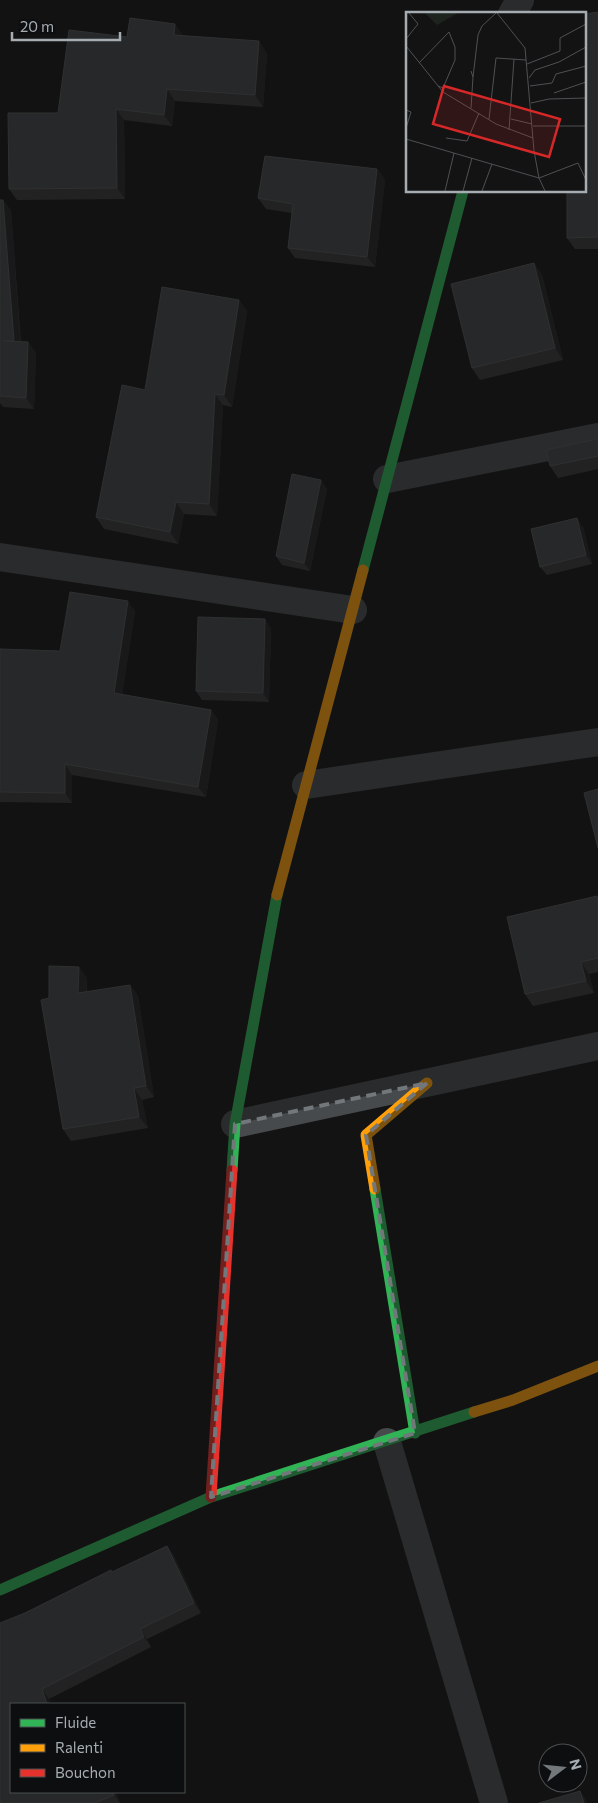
<svg xmlns="http://www.w3.org/2000/svg" width="598" height="1803" font-family="Commissioner,sans-serif">
<style>
.lines{fill:none;stroke-linecap:round;stroke-linejoin:round}
.street{stroke:#474a4c;stroke-width:28}
.fast{stroke:#30b455;stroke-width:11}
.slow{stroke:#ff9f0a;stroke-width:11}
.jam{stroke:#e5322d;stroke-width:11}
.wall{fill:#353737}
.shaded-wall{fill:#232323}
.building{fill:#414445;stroke:#515456}
.marked{fill:none;stroke:#72777b;stroke-width:4;stroke-dasharray:10 6;stroke-linejoin:round}
.inset-road{fill:none;stroke:#4d5153;stroke-width:1}
.view{fill:#d62828;fill-opacity:0.15;stroke:#d62828;stroke-width:2.5}
.inset-edge{fill:none;stroke:#a5adb3;stroke-width:2.5}
</style>
<rect width="100%" height="100%" fill="#131313"/>
<g class="lines">
<g class="street">
<polyline points="512,14 520,0"/>
<polyline points="387,479 598,437"/>
<polyline points="0,557 353,610"/>
<polyline points="306,785 598,742"/>
<polyline points="235,1124 598,1046"/>
<polyline points="387,1442 494,1803"/>
</g>
<g class="fast">
<polyline points="363,570 463,191"/>
<polyline points="232,1170 235,1124 277,895"/>
<polyline points="375,1189 415,1433"/>
<polyline points="0,1590 211,1497 474,1412"/>
</g>
<g class="slow">
<polyline points="277,895 363,570"/>
<polyline points="375,1189 366,1135 427,1083"/>
<polyline points="474,1412 513,1400 598,1366"/>
</g>
<polyline class="jam" points="211,1497 232,1170"/>
</g>
<g class="wall">
<polygon points="598,12 598,249 575,249 567,238"/>
<polygon points="183,36 267,53 263,107 175,101 172,126 124,120 125,199 17,200 9,189 58,113 127,37"/>
<polygon points="377,169 385,180 375,267 295,258 288,248 292,213 266,209 258,198"/>
<polygon points="0,200 3,200 11,211 21,342 28,342 36,353 34,409 3,407 0,403"/>
<polygon points="534,263 542,275 563,360 480,380 472,368"/>
<polygon points="239,300 247,311 232,407 223,405 217,516 184,514 178,544 104,529 96,517 145,390"/>
<polygon points="598,438 598,469 558,478 550,466"/>
<polygon points="327,489 310,571 282,565 276,556"/>
<polygon points="583,527 592,564 547,575 540,567"/>
<polygon points="135,611 122,695 211,710 218,720 206,797 72,775 72,803 0,802 0,649 60,651"/>
<polygon points="271,628 269,702 202,700 196,691"/>
<polygon points="598,897 598,972 589,974 594,993 533,1006 525,994"/>
<polygon points="87,978 87,992 130,985 138,996 154,1097 142,1100 148,1128 71,1141 63,1129 49,998"/>
<polygon points="167,1546 174,1556 201,1613 147,1639 151,1647 49,1699 11,1792 116,1792 120,1803 1,1803 0,1802 0,1623 25,1613"/>
</g>
<g class="shaded-wall">
<polygon points="175,24 183,35 174,35"/>
<polygon points="259,41 267,53 263,107 255,95"/>
<polygon points="167,89 175,101 172,126 164,115"/>
<polygon points="116,109 124,120 125,199 117,188"/>
<polygon points="377,169 385,180 375,267 367,257"/>
<polygon points="3,200 11,211 21,352 14,341"/>
<polygon points="534,263 542,275 563,360 555,348"/>
<polygon points="239,300 247,311 232,407 224,395"/>
<polygon points="28,342 36,353 34,409 26,398"/>
<polygon points="215,394 223,405 217,516 209,504"/>
<polygon points="321,480 327,489 310,571 304,563"/>
<polygon points="176,502 184,514 178,544 170,532"/>
<polygon points="577,518 583,527 592,564 586,555"/>
<polygon points="128,601 135,611 121,703 114,693"/>
<polygon points="265,619 271,628 269,702 263,693"/>
<polygon points="211,710 218,720 206,797 198,787"/>
<polygon points="65,764 72,775 72,803 65,793"/>
<polygon points="581,962 589,974 594,993 586,981"/>
<polygon points="79,967 87,978 86,1005 78,993"/>
<polygon points="130,985 138,996 154,1097 146,1086"/>
<polygon points="134,1088 142,1100 148,1128 139,1117"/>
<polygon points="167,1546 174,1556 201,1613 194,1603"/>
<polygon points="140,1629 147,1639 151,1647 144,1637"/>
<polygon points="42,1689 49,1699 51,1704 47,1704"/>
<polygon points="580,1791 586,1799 587,1803 584,1803"/>
<polygon points="113,1792 116,1792 120,1803 114,1795"/>
</g>
<g class="building">
<polygon points="598,12 598,237 567,238 567,191 584,191 584,14"/>
<polygon points="130,18 175,24 174,35 259,41 255,95 167,89 164,115 116,109 117,188 9,189 8,113 58,113 69,30 127,37"/>
<polygon points="265,156 377,169 367,257 288,248 293,204 258,198"/>
<polygon points="0,200 3,200 14,341 4,341 28,342 26,398 0,396"/>
<polygon points="534,263 555,348 472,368 451,284"/>
<polygon points="162,287 239,300 224,395 215,394 209,504 176,502 170,532 96,517 122,385 145,390"/>
<polygon points="598,438 598,456 550,466 546,450 593,440"/>
<polygon points="292,474 321,480 304,563 276,556"/>
<polygon points="577,518 586,555 540,567 531,529"/>
<polygon points="70,592 128,601 114,693 211,710 198,787 65,764 65,793 0,792 0,649 60,651"/>
<polygon points="198,617 265,619 263,693 196,691"/>
<polygon points="598,789 598,848 584,793"/>
<polygon points="597,896 598,901 598,958 581,962 586,981 525,994 507,917"/>
<polygon points="49,966 79,967 78,993 130,985 146,1086 134,1088 139,1117 63,1129 41,1000 49,998"/>
<polygon points="167,1546 194,1603 140,1629 144,1637 42,1689 47,1704 11,1704 11,1792 113,1792 114,1795 95,1803 1,1803 0,1800 0,1623 25,1613 111,1570 112,1572"/>
<polygon points="580,1791 584,1803 539,1803"/>
</g>
<path d="M0 0H598V1803H0ZM427 1083 366 1135 415 1433 211 1497 235 1124Z" fill="#131313" fill-opacity=".55" fill-rule="evenodd"/>
<path class="marked" d="M427 1083 366 1135 415 1433 211 1497 235 1124Z"/>
<g transform="translate(406 12)">
<rect width="180" height="180" fill="#131313"/>
<path d="M19 1H52L31 13Z" fill="#1d231d"/>
<path class="inset-road" d="M91 1 119 36 128 139 133 166 139 179M0 27 12 12 3 1M0 34 37 80 90 112 127 126M13 51 43 20 49 35V48L37 76 32 74M121 52 154 39V26L180 12M65 59 67 65 65 96M67 65 72 23 76 14 90 1M123 66 129 58 153 50 180 35M124 74 146 71 150 62 180 54M148 81 180 70M125 91 143 87 180 86M0 98 5 100 0 116M83 107 90 46 120 48M105 107 126 112M127 114H180M103 118 108 47M40 126 61 129 73 101M0 127 133 166 172 151 180 168M39 179 48 141M57 179 66 146M76 179 86 152"/>
<path class="view" d="M38 74 154 107 143 145 27 112Z"/>
<rect width="180" height="180" class="inset-edge"/>
</g>
<rect x="10" y="1703" width="175" height="90" fill="#0d0e0f" stroke="#4a4e51"/>
<rect x="20" y="1719" width="25" height="8" fill="#30b455" stroke="#4a4e51"/>
<text x="55" y="1728" font-size="15" fill="#a5adb3">Fluide</text>
<rect x="20" y="1744" width="25" height="8" fill="#ff9f0a" stroke="#4a4e51"/>
<text x="55" y="1753" font-size="15" fill="#a5adb3">Ralenti</text>
<rect x="20" y="1769" width="25" height="8" fill="#e5322d" stroke="#4a4e51"/>
<text x="55" y="1778" font-size="15" fill="#a5adb3">Bouchon</text>
<g transform="translate(563 1768) rotate(74)"><circle r="24" fill="#0d0e0f" stroke="#4a4e51"/>
<path d="M0-4L9 19L0 12L-9 19Z" fill="#72777b"/>
<text y="-8" font-size="14" font-weight="bold" text-anchor="middle" fill="#a5adb3">N</text>
</g>
<path d="M12 32v8h108v-8" fill="none" stroke="#a5adb3" stroke-width="2.5"/>
<text x="20" y="32" font-size="15" fill="#a5adb3" stroke="#0d0e0f" stroke-width="4" paint-order="stroke">20 m</text>
</svg>
